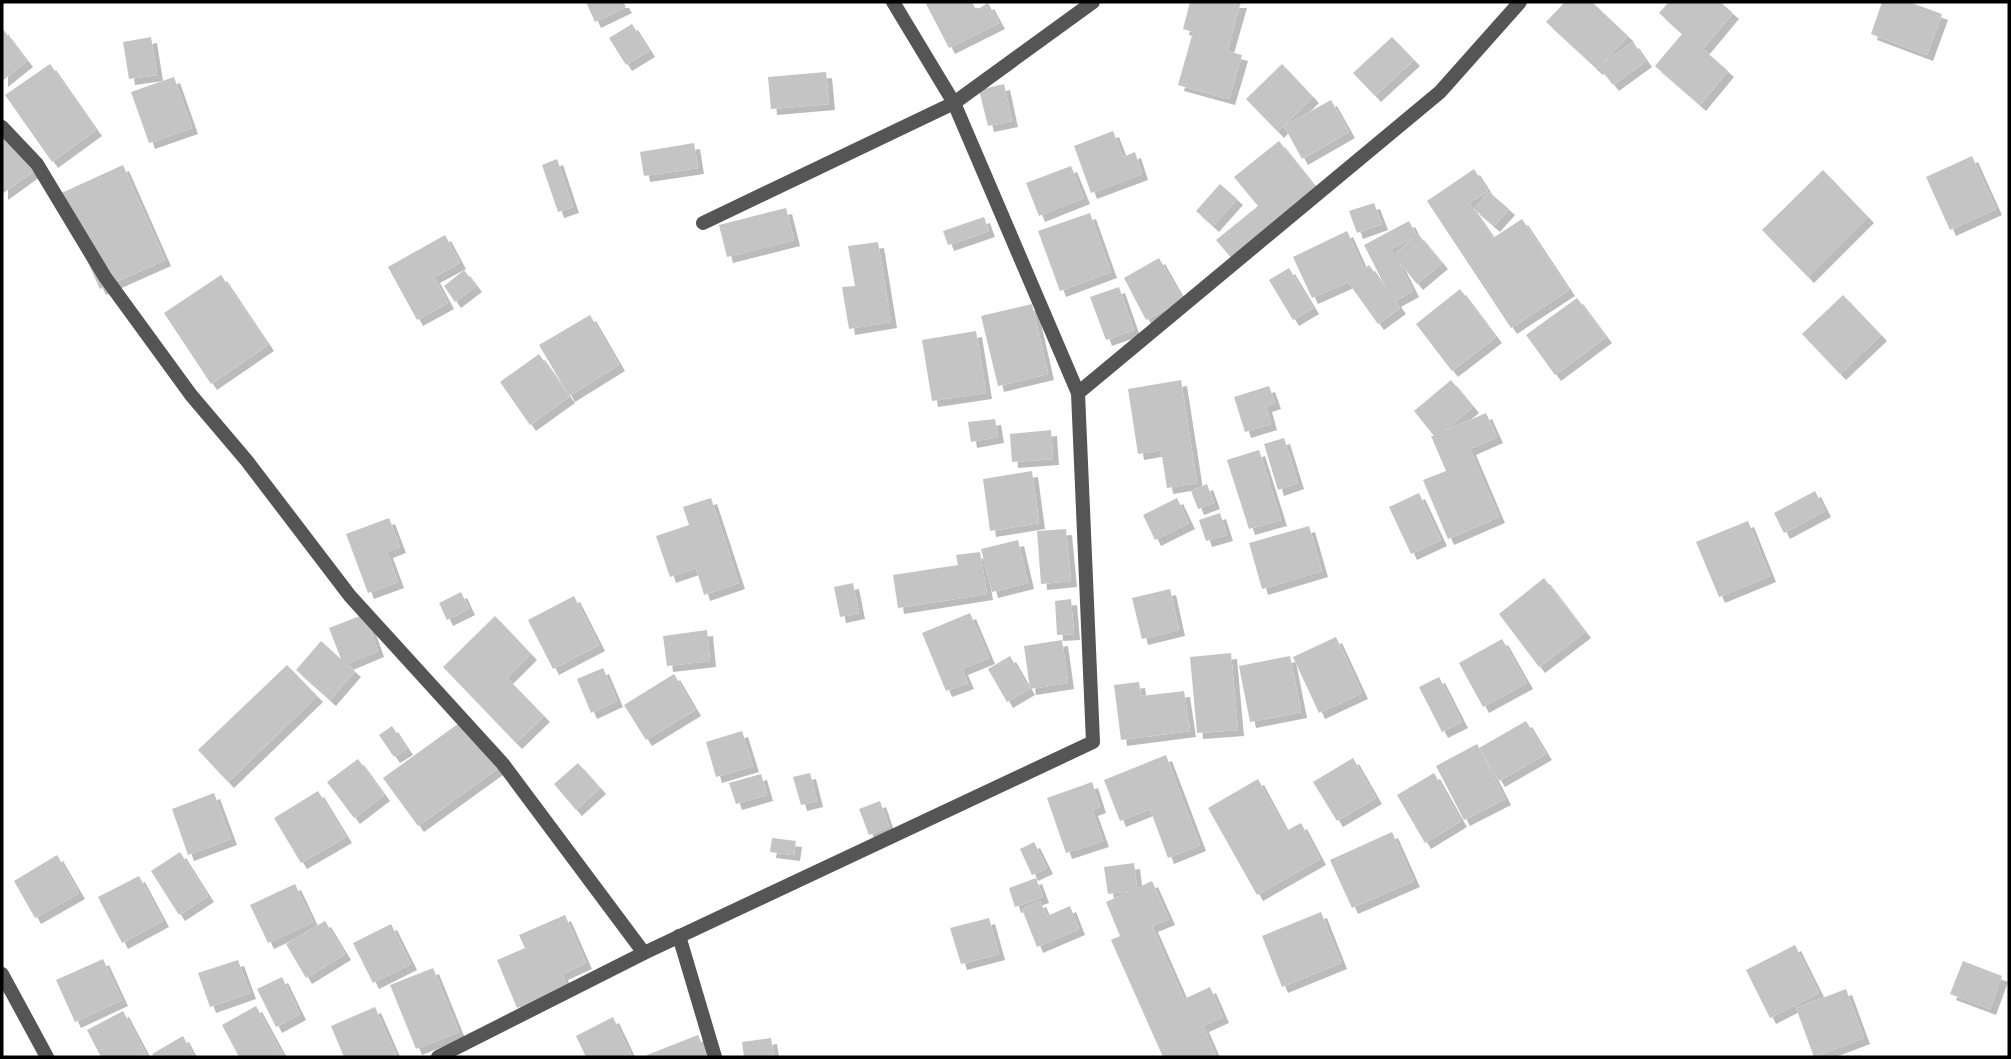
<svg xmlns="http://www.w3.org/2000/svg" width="2011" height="1059" font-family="'Sofia Sans Condensed',sans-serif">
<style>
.building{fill:#c4c4c4;filter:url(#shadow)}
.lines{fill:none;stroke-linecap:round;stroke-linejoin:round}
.street{stroke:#555;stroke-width:14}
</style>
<defs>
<filter id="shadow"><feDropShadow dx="6" dy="6" stdDeviation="0" flood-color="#0004"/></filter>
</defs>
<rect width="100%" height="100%" fill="#fff"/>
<g class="building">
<polygon points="586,2 623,2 626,7 595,22"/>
<polygon points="925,2 972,2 976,10 988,3 999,23 949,48"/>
<polygon points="1190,2 1241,2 1227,51 1242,55 1229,99 1178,85 1193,32 1183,29"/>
<polygon points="1565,2 1592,2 1628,36 1602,64 1633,42 1646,61 1613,85 1599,67 1597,69 1546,22"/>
<polygon points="1669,2 1720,2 1733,13 1703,49 1728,71 1700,105 1655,66 1682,34 1659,13"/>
<polygon points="1882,2 1909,2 1942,14 1927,55 1871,34"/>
<polygon points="632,24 649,51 626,65 609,38"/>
<polygon points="2,28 27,61 2,81"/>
<polygon points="151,37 157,75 129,79 123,42"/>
<polygon points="1392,37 1414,60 1375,96 1353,73"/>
<polygon points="50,64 96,130 52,162 5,95"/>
<polygon points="1282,64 1313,97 1278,132 1246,99"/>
<polygon points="826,72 829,104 771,109 768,77"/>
<polygon points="174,77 192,128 149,143 131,92"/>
<polygon points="1004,84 1012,121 988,126 979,90"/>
<polygon points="1331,100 1349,132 1302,159 1284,126"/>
<polygon points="2,124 34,171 2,194"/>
<polygon points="1113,131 1123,157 1135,152 1142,174 1091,193 1074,146"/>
<polygon points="1279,141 1318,190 1232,259 1216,240 1258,206 1234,177"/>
<polygon points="694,143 698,168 644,176 640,152"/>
<polygon points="1972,156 1996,209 1950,230 1926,177"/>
<polygon points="557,159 573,207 558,212 542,165"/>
<polygon points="123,165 165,260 100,289 57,195"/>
<polygon points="1071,166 1084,198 1039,216 1026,183"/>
<polygon points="1474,169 1488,191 1469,203 1493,238 1522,219 1569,290 1511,328 1427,201"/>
<polygon points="1823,170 1868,217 1808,277 1762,230"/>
<polygon points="1220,184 1237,199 1213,226 1196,211"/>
<polygon points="1489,192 1509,209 1494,226 1474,209"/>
<polygon points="1374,203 1382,224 1357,233 1349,211"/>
<polygon points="786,208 794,240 727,257 719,225"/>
<polygon points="1090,213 1111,272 1060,291 1038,231"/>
<polygon points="984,217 989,231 948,245 943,231"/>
<polygon points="1409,221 1417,236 1391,249 1394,255 1418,234 1442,263 1417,284 1398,261 1413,291 1395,301 1400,308 1378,324 1348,282 1312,298 1293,257 1347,231 1364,269 1369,265 1387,290 1364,245"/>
<polygon points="445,235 460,263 434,277 448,303 417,320 388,267"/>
<polygon points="878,242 891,322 849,329 842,287 855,286 848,246"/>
<polygon points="1159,258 1183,300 1146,320 1124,278"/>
<polygon points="1289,268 1313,308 1293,320 1269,280"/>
<polygon points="464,270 476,286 455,302 444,286"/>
<polygon points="221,275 268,345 211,384 164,313"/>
<polygon points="1119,287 1134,330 1106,340 1090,297"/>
<polygon points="1460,289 1496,337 1452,371 1416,324"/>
<polygon points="1843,295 1881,335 1840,374 1802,334"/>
<polygon points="1577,298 1606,337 1555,375 1526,335"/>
<polygon points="1032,304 1048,374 998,386 981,316"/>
<polygon points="590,315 619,365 569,396 539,345"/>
<polygon points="976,331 986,393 932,401 922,340"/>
<polygon points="539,354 569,397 530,425 500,382"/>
<polygon points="1181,380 1197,483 1167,488 1161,450 1138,454 1128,389"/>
<polygon points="1451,380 1473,407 1444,431 1486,413 1497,437 1470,449 1499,517 1448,539 1423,480 1446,471 1431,436 1434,436 1414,411"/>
<polygon points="1269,386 1275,403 1266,406 1271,424 1245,432 1234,397"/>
<polygon points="995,419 998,437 971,442 968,422"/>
<polygon points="1051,430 1053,459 1012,462 1010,434"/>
<polygon points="1284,438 1298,483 1278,490 1264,444"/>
<polygon points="1259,450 1281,520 1249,529 1227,460"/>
<polygon points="1032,471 1039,523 990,531 983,479"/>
<polygon points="1207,484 1214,503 1198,509 1191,491"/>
<polygon points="1815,491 1825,511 1784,533 1774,513"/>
<polygon points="1419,493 1441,540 1411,554 1389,507"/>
<polygon points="711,498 739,583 704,595 696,568 670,577 656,536 689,525 683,507"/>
<polygon points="1177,498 1189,523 1155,540 1143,515"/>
<polygon points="1220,513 1227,535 1206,541 1199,520"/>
<polygon points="389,518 400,547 387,552 398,582 368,593 346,534"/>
<polygon points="1748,521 1770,576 1719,597 1696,542"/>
<polygon points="1309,526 1322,571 1262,589 1249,543"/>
<polygon points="1066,529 1071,581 1041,584 1037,531"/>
<polygon points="1018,540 1028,583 992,592 981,549"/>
<polygon points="980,552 987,594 898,608 893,575 958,565 956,555"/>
<polygon points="1544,578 1585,632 1539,667 1499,614"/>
<polygon points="853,583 859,613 840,617 834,587"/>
<polygon points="1170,589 1179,630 1142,639 1132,598"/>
<polygon points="461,592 469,609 447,620 439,603"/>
<polygon points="574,596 599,645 553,669 528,620"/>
<polygon points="1071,599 1074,634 1057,635 1055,601"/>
<polygon points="970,613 989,658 962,669 968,683 946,691 922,633"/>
<polygon points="365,614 378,651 347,664 355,671 330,700 296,670 321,641 341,659 329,628"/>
<polygon points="495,616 531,654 507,678 544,716 516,743 443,667"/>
<polygon points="707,630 710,661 667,666 663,636"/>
<polygon points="1336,637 1362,693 1319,713 1293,657"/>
<polygon points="1502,639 1527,683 1483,707 1459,663"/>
<polygon points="1062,640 1068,683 1030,689 1024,646"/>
<polygon points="1231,653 1238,730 1197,733 1190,657"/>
<polygon points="1010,656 1029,689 1007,702 988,669"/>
<polygon points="1290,656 1301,712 1250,722 1239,666"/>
<polygon points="287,665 317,696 228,782 198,750"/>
<polygon points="603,668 617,701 591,713 577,679"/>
<polygon points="674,674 695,710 646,740 624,705"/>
<polygon points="1439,677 1462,722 1442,732 1419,687"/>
<polygon points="1139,682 1141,696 1184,691 1190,731 1121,740 1114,685"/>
<polygon points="462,721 497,769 418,826 383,778"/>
<polygon points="1526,721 1546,754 1499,781 1479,748"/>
<polygon points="392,726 407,749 394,757 379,735"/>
<polygon points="742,731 753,766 716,777 706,742"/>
<polygon points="1477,744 1505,799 1464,820 1436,766"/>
<polygon points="1166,755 1200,845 1168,858 1150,809 1120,821 1104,780"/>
<polygon points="1353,758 1376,798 1337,821 1313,782"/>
<polygon points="358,759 384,795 354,818 327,782"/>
<polygon points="578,763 600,788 576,810 554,784"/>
<polygon points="810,773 817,801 801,805 793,777"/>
<polygon points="1434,773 1461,821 1425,843 1397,795"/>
<polygon points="761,774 767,795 736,804 729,783"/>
<polygon points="1258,779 1286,831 1301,823 1320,859 1257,895 1208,808"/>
<polygon points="1092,782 1100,807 1092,810 1103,841 1066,853 1047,798"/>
<polygon points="318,791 346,837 301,863 274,818"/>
<polygon points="214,793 231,839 188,855 172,809"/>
<polygon points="880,801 889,827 869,835 859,809"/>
<polygon points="1392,832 1414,881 1352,908 1330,860"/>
<polygon points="772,838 796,841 794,855 770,852"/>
<polygon points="1034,842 1047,868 1032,875 1020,849"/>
<polygon points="180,852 208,896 179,915 151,871"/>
<polygon points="57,855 79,893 35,918 14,881"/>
<polygon points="1134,863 1137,888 1152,881 1169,919 1152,926 1184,999 1210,987 1223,1017 1203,1026 1216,1056 1214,1057 1163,1057 1111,940 1120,936 1106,902 1131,891 1108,894 1104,867"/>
<polygon points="139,876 163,921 122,943 98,897"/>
<polygon points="1036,878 1043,897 1015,907 1009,888"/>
<polygon points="295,884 313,922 268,943 250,905"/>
<polygon points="1040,901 1047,916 1070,906 1079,929 1037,947 1022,909"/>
<polygon points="1321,912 1341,963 1282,987 1262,936"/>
<polygon points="565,915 586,963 562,974 567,986 517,1008 497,960 525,948 519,935"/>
<polygon points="989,918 999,954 961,964 950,928"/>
<polygon points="325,921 345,954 306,978 286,944"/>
<polygon points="391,924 411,964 373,983 353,943"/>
<polygon points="1795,945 1819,993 1770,1018 1746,970"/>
<polygon points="103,959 122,1000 75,1022 56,980"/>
<polygon points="238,960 250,993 210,1007 198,973"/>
<polygon points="1963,961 2002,976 1990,1009 1950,994"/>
<polygon points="433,968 459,1032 416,1049 390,985"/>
<polygon points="282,977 300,1014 276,1027 257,989"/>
<polygon points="1846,989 1864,1038 1814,1057 1796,1008"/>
<polygon points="256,1006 284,1057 239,1057 222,1025"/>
<polygon points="375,1007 396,1055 390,1057 344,1057 331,1026"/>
<polygon points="123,1011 147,1056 101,1057 87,1030"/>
<polygon points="613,1017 632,1057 586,1057 576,1036"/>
<polygon points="698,1035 707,1057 648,1057 647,1055"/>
<polygon points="183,1036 194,1057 154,1057 152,1054"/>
<polygon points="771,1038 774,1057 744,1057 742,1042"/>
</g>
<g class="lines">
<g class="street">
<polyline points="893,2 954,103 1078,393"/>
<polyline points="2,127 37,164 105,277 191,395 247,461 350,596 503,764 644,953"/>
<polyline points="703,223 954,103 1093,2"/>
<polyline points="679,936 715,1057"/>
<polyline points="2,974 47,1057"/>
<polyline points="438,1057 644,953 1093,742 1078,393 1440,92 1520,2"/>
</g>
</g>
<rect width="2011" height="1059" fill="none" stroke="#000000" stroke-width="7"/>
</svg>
